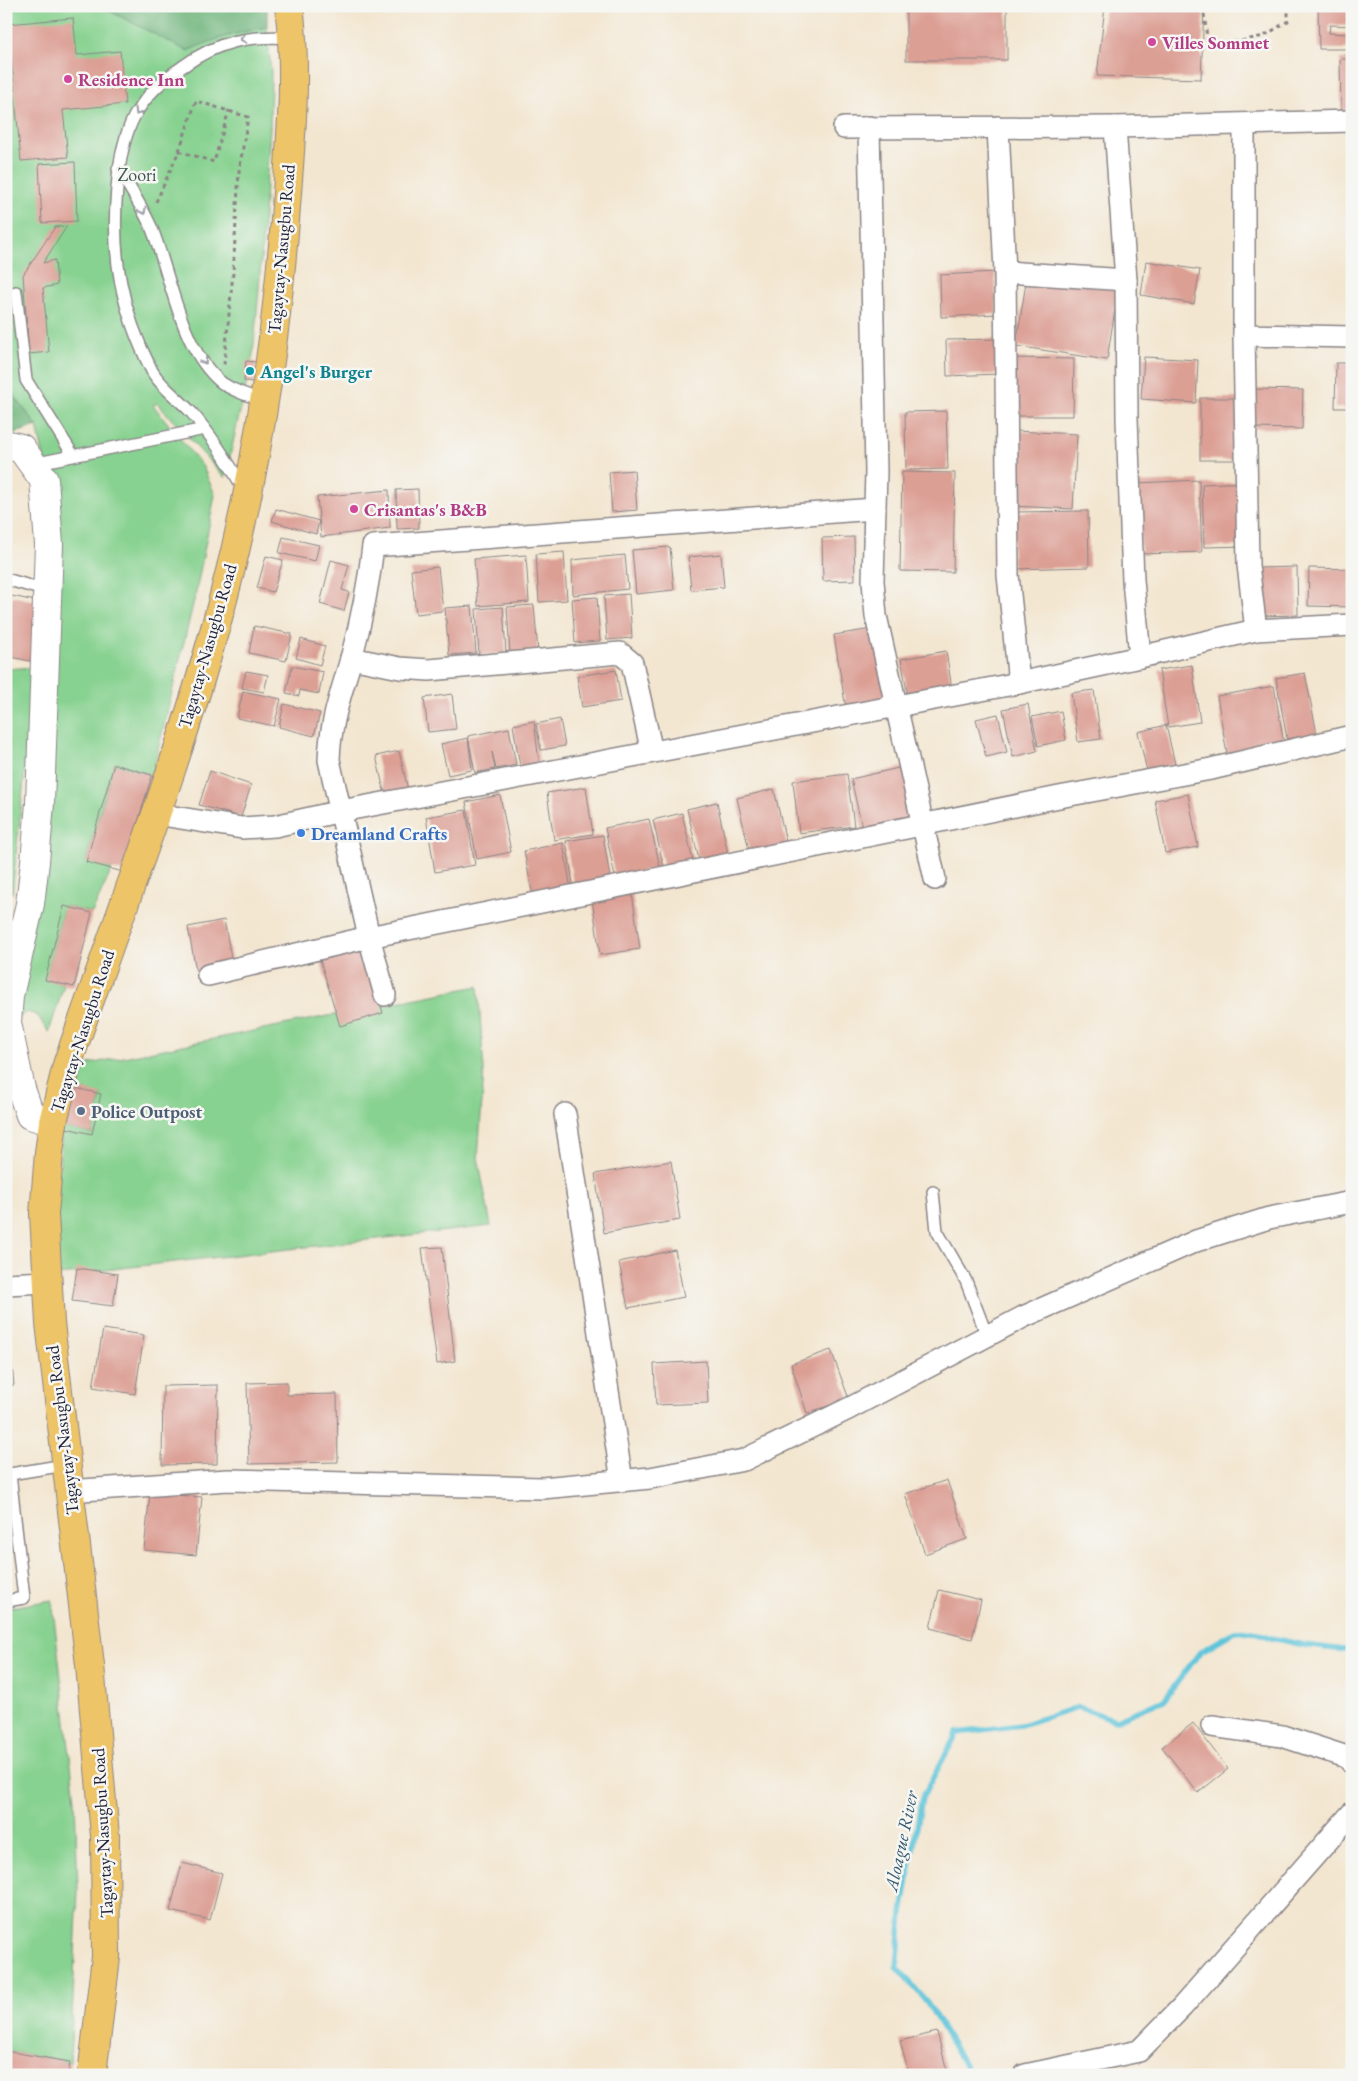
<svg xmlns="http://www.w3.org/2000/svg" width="1358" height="2081" font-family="'EB Garamond',serif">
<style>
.green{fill:#87d290;stroke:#547a66}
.forest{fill:#6db47a;stroke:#486b5a}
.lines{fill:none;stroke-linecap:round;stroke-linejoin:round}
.stream{stroke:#5dc4da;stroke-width:5.5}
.building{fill:#dc9f94}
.service-casing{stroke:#8a8486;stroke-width:14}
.minor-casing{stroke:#8a8486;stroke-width:24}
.tertiary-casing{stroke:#8a8486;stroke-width:30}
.primary-casing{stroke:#8a8486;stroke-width:30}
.path{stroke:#8a8486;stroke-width:3;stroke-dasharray:4 4;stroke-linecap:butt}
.service{stroke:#fff;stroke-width:11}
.minor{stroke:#fff;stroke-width:21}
.tertiary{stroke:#fff;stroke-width:28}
.primary{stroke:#eec469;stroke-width:28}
.oneway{stroke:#9c9ca7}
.hotel-dot{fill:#d1479c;stroke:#f6f6f2;stroke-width:2}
.culture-dot{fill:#0f9aa8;stroke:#f6f6f2;stroke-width:2}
.shop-dot{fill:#3f7fe0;stroke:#f6f6f2;stroke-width:2}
.service-dot{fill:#5c6f8a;stroke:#f6f6f2;stroke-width:2}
.labels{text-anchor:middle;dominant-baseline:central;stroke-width:5;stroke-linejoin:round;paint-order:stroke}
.hotel-label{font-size:18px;font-weight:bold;fill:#b23c85;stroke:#f6f6f2;text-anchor:start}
.park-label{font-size:18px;fill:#405754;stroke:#f6f6f2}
.street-label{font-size:18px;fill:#22223b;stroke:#f6f6f2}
.culture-label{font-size:18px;font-weight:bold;fill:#0d838f;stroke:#f6f6f2;text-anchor:start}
.shop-label{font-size:18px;font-weight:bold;fill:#366cbe;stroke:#f6f6f2;text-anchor:start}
.service-label{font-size:18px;font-weight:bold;fill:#4e5e75;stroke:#f6f6f2;text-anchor:start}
.water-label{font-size:19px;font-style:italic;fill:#375b73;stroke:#f6f6f2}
</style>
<rect width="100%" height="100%" fill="#f6f6f2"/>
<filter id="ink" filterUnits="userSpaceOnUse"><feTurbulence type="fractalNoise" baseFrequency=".02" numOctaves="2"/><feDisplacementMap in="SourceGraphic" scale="10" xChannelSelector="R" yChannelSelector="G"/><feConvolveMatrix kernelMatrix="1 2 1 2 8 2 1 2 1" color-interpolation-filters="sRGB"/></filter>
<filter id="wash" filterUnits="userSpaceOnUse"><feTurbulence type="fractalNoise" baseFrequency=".0096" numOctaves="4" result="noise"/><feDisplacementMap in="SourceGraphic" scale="20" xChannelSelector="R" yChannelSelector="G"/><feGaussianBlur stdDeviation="1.12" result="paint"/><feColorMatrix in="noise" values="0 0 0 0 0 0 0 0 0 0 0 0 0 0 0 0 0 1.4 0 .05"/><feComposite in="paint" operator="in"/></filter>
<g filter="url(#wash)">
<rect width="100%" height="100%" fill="#f3e6d0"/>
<g class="green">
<path d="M6 6H100L187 50C214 39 239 32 267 27L271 72 270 128 259 289 253 354 225 478 157 403 153 405 203 467 215 495 196 592 152 775 114 764 86 861 112 869 92 913 64 906 46 979 64 985 49 1032 37 1015 27 1012 12 1021 40 869 48 476 37 426 6 385Z"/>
<rect x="1347" y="420" width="5" height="55"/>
<polygon points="36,667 12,893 6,892 6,669"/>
<polygon points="478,986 484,1071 478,1158 491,1226 52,1276 62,1127 92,1134 101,1095 71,1087 89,1064"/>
<polygon points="52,1600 75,1800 78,1891 70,2062 6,2051 6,1608"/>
</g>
<g class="forest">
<path d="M100 6H267V27C239 32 214 39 187 51Z"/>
<polygon points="6,385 37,426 6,436"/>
</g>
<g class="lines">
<polyline class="stream" points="970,2075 927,2002 897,1967 902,1913 922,1798 957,1733 1021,1725 1078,1707 1116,1720 1164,1700 1200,1652 1234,1632 1253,1631 1271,1638 1304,1645 1344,1650 1352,1649"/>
</g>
<g id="blocks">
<g class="building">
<rect x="906" y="6" width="101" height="54"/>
<polygon points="1105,6 1204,8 1201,79 1097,76"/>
<polygon points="1318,6 1352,6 1352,26 1330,25 1329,33 1348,34 1349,49 1319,49"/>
<polygon points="73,18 77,55 120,51 125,104 63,110 68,157 21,161 8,24"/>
<polygon points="1340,59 1352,59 1352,110 1341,110"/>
<polygon points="75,162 77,221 42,223 39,164"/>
<polygon points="67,226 43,263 55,260 57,285 43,288 49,352 29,354 23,275 55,227"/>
<polygon points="1146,261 1200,270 1194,304 1141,295"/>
<polygon points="995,272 997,314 941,317 940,275"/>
<polygon points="1027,276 1118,290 1107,360 1016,346"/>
<polygon points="998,339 999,374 947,376 946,340"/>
<polygon points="1144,357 1198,360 1196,403 1141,399"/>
<polygon points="1013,358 1074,359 1073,416 1013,416"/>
<polygon points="246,361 256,362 254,382 244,381"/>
<polygon points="1336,363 1352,363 1352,408 1335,408"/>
<polygon points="1255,389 1303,390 1302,429 1254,428"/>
<rect x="1200" y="398" width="47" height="62"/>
<polygon points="946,411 948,469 906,470 905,412"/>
<polygon points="1015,431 1077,434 1073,509 1012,506"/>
<polygon points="634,470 637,510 612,512 609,472"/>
<polygon points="902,472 955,473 953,572 900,571"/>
<polygon points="1199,480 1202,552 1141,554 1138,483"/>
<polygon points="1249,482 1251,546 1204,547 1202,484"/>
<polygon points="418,489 419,528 397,529 396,490"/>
<polygon points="389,490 390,528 321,537 317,497"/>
<polygon points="276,509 319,521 316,534 272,521"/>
<polygon points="1088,511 1089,567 1013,569 1012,512"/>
<polygon points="283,537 319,545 315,561 279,553"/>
<polygon points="854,537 855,580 823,581 822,538"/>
<polygon points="670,547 674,590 636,594 632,550"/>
<polygon points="564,552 567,600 539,602 536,554"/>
<polygon points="721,554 724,587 691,590 688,557"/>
<polygon points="526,555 529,602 478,606 474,559"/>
<polygon points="625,555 628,589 573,595 572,560"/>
<polygon points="266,556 283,560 273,592 257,588"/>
<polygon points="331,560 349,565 342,590 349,592 344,611 320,604"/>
<polygon points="438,567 443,611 416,614 411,570"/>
<polygon points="1297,567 1298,615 1259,616 1258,568"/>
<polygon points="1309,568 1352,569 1352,607 1308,606"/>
<polygon points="629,594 632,638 607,640 604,596"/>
<polygon points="12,596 44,603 30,661 6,656 6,621"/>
<polygon points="597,597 600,641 575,643 572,599"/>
<polygon points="534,605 538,652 510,654 507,607"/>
<polygon points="472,606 476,653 449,655 445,608"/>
<polygon points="503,607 506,653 479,655 476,609"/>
<polygon points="254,626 292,634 286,661 249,653"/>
<polygon points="885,627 897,700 846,709 834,635"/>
<polygon points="301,639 325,646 320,665 296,658"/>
<polygon points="946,651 952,689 908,697 901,659"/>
<polygon points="1192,665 1200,722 1168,727 1159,670"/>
<polygon points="292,666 323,672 319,694 300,690 299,696 286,693"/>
<polygon points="616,670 621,701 582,707 577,676"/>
<polygon points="246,671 268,675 264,692 242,688"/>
<polygon points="1305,673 1317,734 1287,739 1276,678"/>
<polygon points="1347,678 1352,678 1352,703 1351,703"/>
<polygon points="1274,686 1284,744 1227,754 1217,696"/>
<polygon points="1094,690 1101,739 1078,742 1071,693"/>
<polygon points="243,691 281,699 274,726 237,718"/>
<polygon points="452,694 456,729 428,732 424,698"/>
<polygon points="284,704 320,713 314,736 279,727"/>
<polygon points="1028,704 1037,751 1013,757 1003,709"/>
<polygon points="1061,711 1066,740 1038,746 1032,717"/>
<polygon points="998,714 1007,752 986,757 976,719"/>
<polygon points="560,719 565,746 541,750 536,724"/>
<polygon points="534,721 539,762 520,766 513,725"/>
<polygon points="1166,725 1175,764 1147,771 1138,732"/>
<polygon points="509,728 516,765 496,769 492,752 495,769 475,773 468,736"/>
<polygon points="468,738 472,770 448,775 441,744"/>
<polygon points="399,751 408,790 385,795 376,756"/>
<polygon points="114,764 152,775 123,872 86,862"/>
<polygon points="907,766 920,823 864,836 851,779"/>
<polygon points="210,771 251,785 241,817 199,805"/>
<polygon points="847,774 854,826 799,833 793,781"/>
<polygon points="586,787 593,834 554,840 547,793"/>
<polygon points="774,789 787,846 750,854 737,798"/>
<polygon points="1188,794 1198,847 1165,853 1155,800"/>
<polygon points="500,795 511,852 477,859 466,802"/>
<polygon points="717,802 728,854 699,860 687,809"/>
<polygon points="466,810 475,865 435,872 426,817"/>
<polygon points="682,813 693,861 664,868 653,820"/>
<polygon points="649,819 660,867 615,877 605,828"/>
<polygon points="603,835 611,884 574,890 566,841"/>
<polygon points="563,843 571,889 533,896 524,851"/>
<polygon points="632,893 640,949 600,955 592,899"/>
<polygon points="64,906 92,913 74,987 45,980"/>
<polygon points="224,920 232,963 196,971 188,927"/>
<polygon points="364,947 383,1013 340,1026 320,960"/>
<polygon points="71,1087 101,1094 92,1134 62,1127"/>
<polygon points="671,1161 680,1220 604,1233 595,1174"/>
<polygon points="442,1247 455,1361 437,1364 422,1248"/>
<polygon points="675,1250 684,1297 628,1308 619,1262"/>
<polygon points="77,1268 118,1274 113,1306 72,1301"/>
<polygon points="103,1329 144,1335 135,1394 93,1387"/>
<polygon points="6,1337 9,1337 14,1385 6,1386"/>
<polygon points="831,1350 849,1399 807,1413 791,1364"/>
<polygon points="706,1361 708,1403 656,1405 654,1364"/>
<polygon points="287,1382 287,1395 337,1394 338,1462 249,1464 247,1383"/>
<polygon points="218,1385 217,1464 162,1465 163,1386"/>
<polygon points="947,1480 967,1539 925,1554 905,1494"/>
<polygon points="150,1493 202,1497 196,1555 144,1550"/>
<polygon points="939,1590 981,1600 972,1639 930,1628"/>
<polygon points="1193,1723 1228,1769 1198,1793 1162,1747"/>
<polygon points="182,1863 222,1873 210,1920 170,1911"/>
<polygon points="937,2032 948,2075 909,2075 900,2041"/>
<polygon points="6,2051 70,2062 68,2075 6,2075"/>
</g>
</g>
</g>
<g filter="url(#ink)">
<use href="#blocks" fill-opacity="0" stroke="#8a8486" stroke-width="1"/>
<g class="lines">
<g class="service-casing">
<g id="service">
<path d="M118 169C130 188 143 208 152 229 171 276 180 349 222 383 235 392 250 396 264 400"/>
<polyline points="16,292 26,380 73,455"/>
<polyline points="33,464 205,429"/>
<path d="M244 490C228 461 213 437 191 412 178 398 161 387 152 371 121 310 111 255 117 188 119 164 123 137 135 115 147 94 162 80 182 67 218 41 248 35 292 38"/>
<polyline points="6,579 47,591"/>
<polyline points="933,1192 937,1231 966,1281 987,1336"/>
<polyline points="6,1601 24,1598 10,1474 65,1465"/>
</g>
</g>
<g class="minor-casing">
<g id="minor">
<polyline points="1244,124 1244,335 1248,565 1256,630"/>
<polyline points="869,127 876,471 873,581 876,616 935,879"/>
<polyline points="998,127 1005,272 1008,575 1019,683"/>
<polyline points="1115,127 1126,280 1127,419 1133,580 1140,657"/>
<polyline points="844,128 1115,127 1352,121"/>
<polyline points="1005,272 1126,280"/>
<polyline points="1244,335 1352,337"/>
<polyline points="351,658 400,668 429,670 620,653 632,663 652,752"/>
<polyline points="156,814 242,828 275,826 341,811 1019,683 1140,657 1256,630 1352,625"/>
<polyline points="208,975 369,937 1059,797 1211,769 1352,736"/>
<path d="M385 995 369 937 329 760C330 723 341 694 351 659 361 622 369 583 373 546L875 509"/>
<polyline points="565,1114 622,1481"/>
<polyline points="6,1284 46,1282"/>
<polyline points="68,1491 228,1480 542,1488 650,1478 744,1460 850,1408 1023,1317 1196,1241 1269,1218 1352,1202"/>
<polyline points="1212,1726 1282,1736 1347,1757 1352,1763"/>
<polyline points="1025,2075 1139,2051 1182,2007 1352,1813"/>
</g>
</g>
<g class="tertiary-casing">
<polyline id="tertiary" points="6,448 9,445 21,448 44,480 49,544 40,803 35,862 30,904 9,996 7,1023 21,1089 30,1115 53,1122"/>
</g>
<g class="primary-casing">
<path id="primary" d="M92 2075 106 1957 105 1836 90 1665 50 1323 44 1214 49 1153 53 1122 67 1065C120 912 180 760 222 603 256 476 275 350 285 220 290 149 298 76 289 6"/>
</g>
<g class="path">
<polyline points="1203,6 1208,44 1241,41 1264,36 1288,21 1288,6"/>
<polyline points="179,151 214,162 229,110"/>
<polyline points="156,202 179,151 196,101 248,117 239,171 233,273 224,365"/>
</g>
<use href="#service" class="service"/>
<use href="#minor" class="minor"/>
<use href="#tertiary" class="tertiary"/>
<use href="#primary" class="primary"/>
</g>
<defs><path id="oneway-chevron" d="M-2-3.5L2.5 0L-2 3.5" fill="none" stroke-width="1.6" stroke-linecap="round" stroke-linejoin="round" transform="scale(1.25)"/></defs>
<g class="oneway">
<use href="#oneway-chevron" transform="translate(243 39) rotate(171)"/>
<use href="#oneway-chevron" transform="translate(138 112) rotate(121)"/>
<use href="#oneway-chevron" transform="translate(143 211) rotate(62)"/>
<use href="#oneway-chevron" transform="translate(204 361) rotate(56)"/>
</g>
</g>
<g class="hotel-dot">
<circle cx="1152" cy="42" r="5"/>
<circle cx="68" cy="79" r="5"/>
<circle cx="354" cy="509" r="5"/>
</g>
<circle class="culture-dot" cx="250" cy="371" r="5"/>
<circle class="shop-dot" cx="301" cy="833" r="5"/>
<circle class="service-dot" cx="81" cy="1111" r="5"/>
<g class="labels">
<g class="hotel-label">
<text x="1162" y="42">Villes Sommet</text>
<text x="78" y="79">Residence Inn</text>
<text x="364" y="509">Crisantas's B&amp;B</text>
</g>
<g class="park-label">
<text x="137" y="174">Zoori</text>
</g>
<g class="street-label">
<text transform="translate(281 249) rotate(-85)">Tagaytay-Nasugbu Road</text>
<text transform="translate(207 646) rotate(-74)">Tagaytay-Nasugbu Road</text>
<text transform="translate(82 1031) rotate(-72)">Tagaytay-Nasugbu Road</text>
<text transform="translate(62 1430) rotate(-97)">Tagaytay-Nasugbu Road</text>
<text transform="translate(102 1833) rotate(-93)">Tagaytay-Nasugbu Road</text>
</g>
<g class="culture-label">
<text x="260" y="371">Angel's Burger</text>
</g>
<g class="shop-label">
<text x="311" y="833">Dreamland Crafts</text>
</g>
<g class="service-label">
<text x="91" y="1111">Police Outpost</text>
</g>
<g class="water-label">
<text transform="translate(901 1841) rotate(-78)">Aloague River</text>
</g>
</g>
<rect width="1358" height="2081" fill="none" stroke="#f6f6f2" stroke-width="25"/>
</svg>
